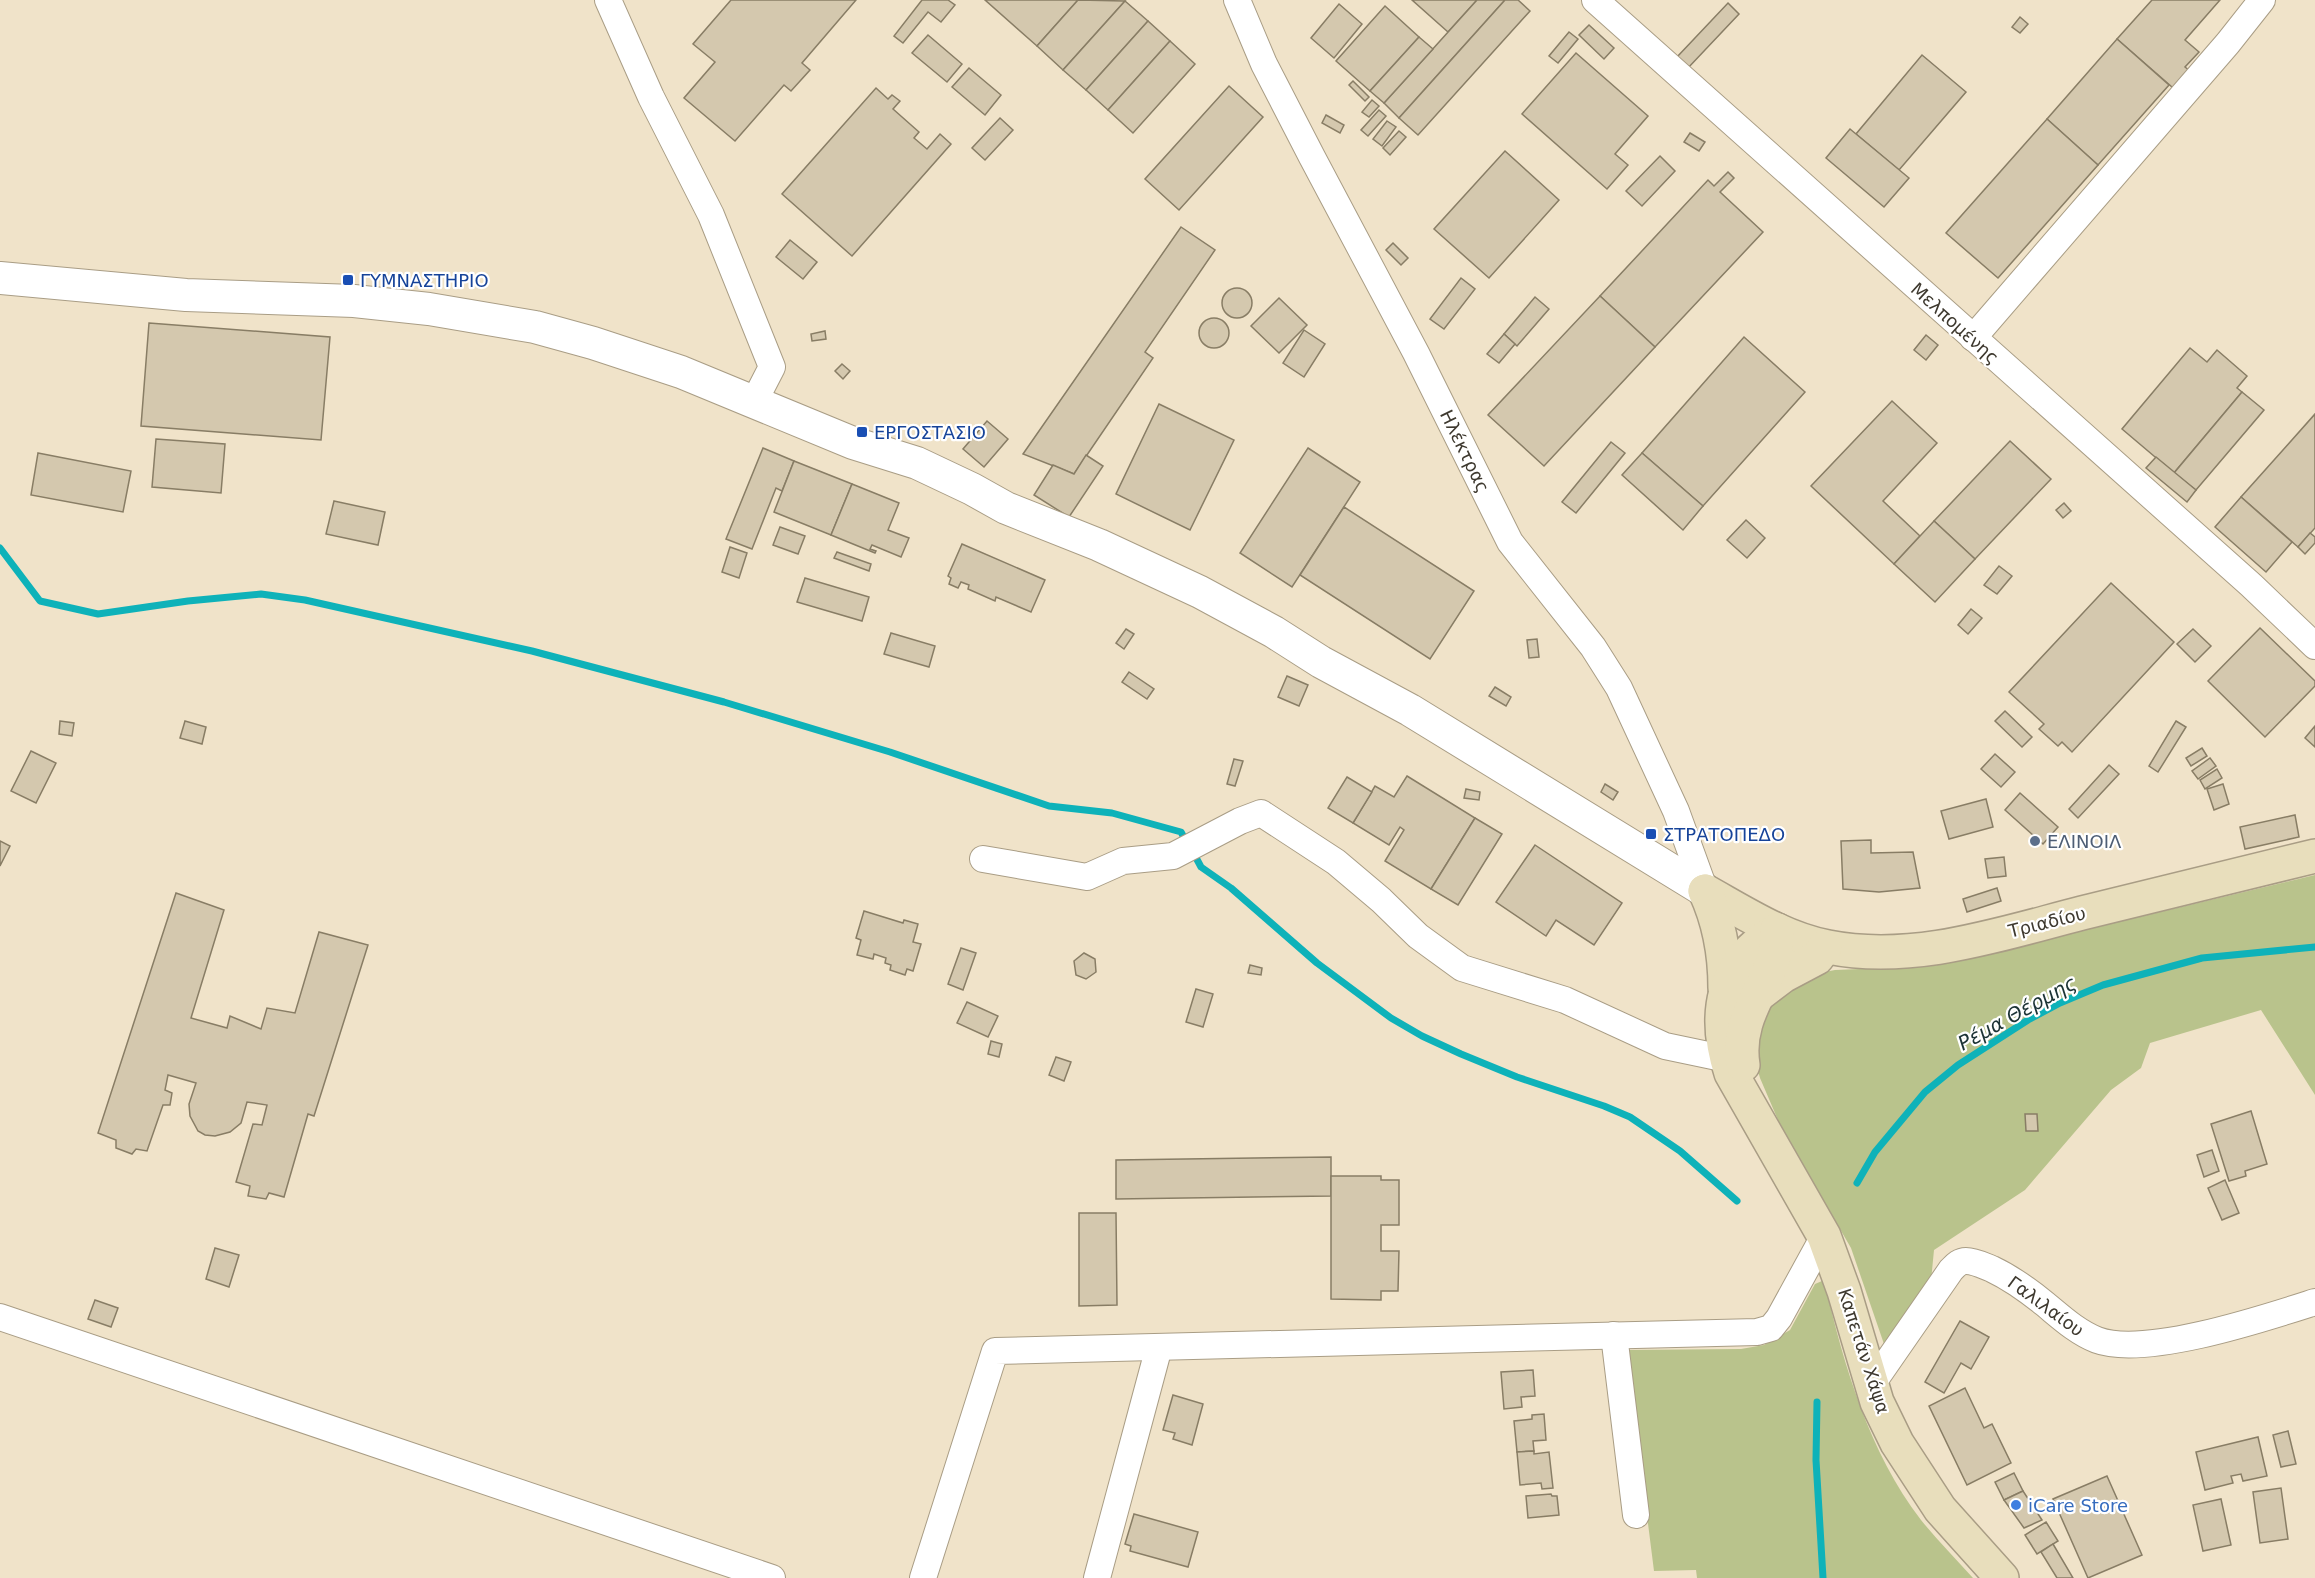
<svg xmlns="http://www.w3.org/2000/svg" width="2315" height="1578" font-family="'DejaVu Sans',sans-serif">
<style>
.green{fill:#b9c38c}
.lines{fill:none;stroke-linecap:round;stroke-linejoin:round}
.stream{stroke:#0eb2b9;stroke-width:7}
.building{fill:#d4c8ae;stroke:#887d65;stroke-width:1.5}
.minor-casing{stroke:#a99d85;stroke-width:28}
.tertiary-casing{stroke:#a99d85;stroke-width:34}
.secondary-casing{stroke:#a99d85;stroke-width:36}
.minor{stroke:#fff;stroke-width:26}
.tertiary{stroke:#fff;stroke-width:32}
.secondary{stroke:#e8debc;stroke-width:33}
.transit-dot{fill:#1a4fb4;stroke:#fff;stroke-width:2}
.service-dot{fill:#5c6f8a;stroke:#fff;stroke-width:2}
.shop-dot{fill:#3f7fe0;stroke:#fff;stroke-width:2}
.labels{text-anchor:middle;dominant-baseline:central;stroke-width:4.5;stroke-linejoin:round;paint-order:stroke}
.transit-label{font-size:18px;fill:#164399;stroke:#fff;text-anchor:start}
.street-label{font-size:18px;fill:#3e392f;stroke:#fff}
.service-label{font-size:18px;fill:#4e5e75;stroke:#fff;text-anchor:start}
.shop-label{font-size:18px;fill:#366cbe;stroke:#fff;text-anchor:start}
.water-label{font-size:20px;font-style:italic;fill:#1c3335;stroke:#fff}
</style>
<rect width="100%" height="100%" fill="#f0e3c9"/>
<g class="green">
<polygon points="2315,875 2315,1095 2261,1010 2150,1043 2141,1068 2111,1090 2025,1190 1934,1250 1931,1281 1884,1344 1851,1248 1781,1127 1760,1078 1754,1057 1764,1003 1819,973 1835,970 1933,966"/>
<path d="M1822 1281 1825 1284C1844 1366 1869 1452 1921 1520 1937 1540 1956 1559 1973 1578H1697L1696 1570 1654 1571 1626 1350 1741 1349 1764 1345 1790 1330 1815 1284Z"/>
</g>
<g class="lines">
<g class="stream">
<polyline points="0,548 40,601 98,614 188,601 261,594 305,600 532,651 724,702 890,752 1049,806 1112,813 1181,832 1187,843"/>
<polyline points="1193,852 1201,867 1231,888 1317,963 1391,1018 1422,1036 1461,1054 1517,1077 1604,1106 1630,1117 1680,1151 1737,1201"/>
<polyline points="1857,1183 1875,1152 1925,1092 1958,1065 2028,1020 2060,1003 2103,985 2202,958 2315,947"/>
<polyline points="1817,1402 1816,1460 1823,1578"/>
</g>
</g>
<g class="building">
<polygon points="731,0 856,0 802,63 810,70 791,91 784,85 735,141 684,98 715,62 693,44"/>
<polygon points="922,0 948,0 955,5 941,22 928,12 903,43 894,36"/>
<polygon points="985,0 1078,0 1037,46"/>
<polygon points="1078,0 1125,1 1063,70 1037,46"/>
<polygon points="1412,0 1477,0 1448,32"/>
<polygon points="1477,0 1505,0 1399,118 1384,103"/>
<polygon points="1505,0 1518,0 1530,11 1418,135 1399,118"/>
<polygon points="2152,0 2220,0 2185,40 2199,52 2185,67 2196,76 2180,94 2117,39"/>
<polygon points="1125,1 1148,21 1086,90 1063,70"/>
<polygon points="1728,3 1739,14 1688,68 1677,57"/>
<polygon points="1339,4 1362,24 1334,58 1311,38"/>
<polygon points="1385,6 1419,37 1370,91 1336,61"/>
<polygon points="2020,17 2028,24 2020,33 2012,27"/>
<polygon points="1148,21 1170,41 1108,110 1086,90"/>
<polygon points="1589,25 1614,48 1604,59 1579,35"/>
<polygon points="1569,32 1578,39 1558,63 1549,56"/>
<polygon points="928,35 962,64 947,82 912,53"/>
<polygon points="1419,37 1433,49 1384,103 1370,91"/>
<polygon points="2117,39 2169,85 2098,165 2047,119"/>
<polygon points="1170,41 1195,64 1133,133 1108,110"/>
<polygon points="1576,53 1648,116 1615,154 1628,165 1607,189 1522,114"/>
<polygon points="1922,55 1966,92 1899,170 1856,134"/>
<polygon points="969,68 1001,95 985,115 952,87"/>
<polygon points="1353,81 1369,97 1365,101 1349,85"/>
<polygon points="1229,86 1263,117 1179,210 1145,179"/>
<polygon points="876,88 888,99 892,95 900,101 893,109 919,132 914,138 927,149 940,134 951,144 852,256 782,194"/>
<polygon points="1372,100 1379,106 1369,117 1362,112"/>
<polygon points="1379,110 1386,116 1368,136 1361,130"/>
<polygon points="1326,115 1344,125 1340,133 1322,123"/>
<polygon points="1000,118 1013,130 985,160 972,148"/>
<polygon points="2047,119 2098,165 1998,278 1946,233"/>
<polygon points="1387,121 1396,127 1382,146 1373,139"/>
<polygon points="1850,129 1909,178 1884,207 1826,158"/>
<polygon points="1399,131 1406,137 1390,155 1383,148"/>
<polygon points="1690,133 1705,142 1699,151 1684,142"/>
<polygon points="1505,151 1559,200 1489,278 1434,229"/>
<polygon points="1660,156 1675,171 1642,206 1626,191"/>
<polygon points="1728,172 1734,178 1720,192 1763,232 1655,347 1600,296 1708,180 1714,186"/>
<polygon points="1181,227 1215,250 1145,352 1153,358 1074,474 1023,454"/>
<polygon points="790,240 817,262 803,279 776,257"/>
<polygon points="1393,243 1408,258 1401,265 1386,250"/>
<polygon points="1461,278 1475,289 1444,329 1430,319"/>
<circle cx="1237" cy="303" r="15"/>
<polygon points="1600,296 1655,347 1544,466 1488,415"/>
<polygon points="1535,297 1549,309 1517,346 1504,334"/>
<polygon points="1279,298 1307,325 1279,353 1251,326"/>
<circle cx="1214" cy="333" r="15"/>
<polygon points="149,323 330,337 321,440 141,426"/>
<polygon points="1304,330 1325,344 1304,377 1283,363"/>
<polygon points="825,331 826,339 812,341 811,334"/>
<polygon points="1504,334 1515,344 1499,363 1487,354"/>
<polygon points="1926,335 1938,345 1926,360 1914,350"/>
<polygon points="1744,337 1805,392 1703,506 1642,453"/>
<polygon points="2190,348 2207,362 2217,350 2247,376 2237,388 2242,392 2174,473 2122,429"/>
<polygon points="842,364 850,371 843,379 835,371"/>
<polygon points="2242,392 2264,410 2196,490 2174,473"/>
<polygon points="1892,401 1937,443 1883,501 1920,536 1894,564 1811,486"/>
<polygon points="1159,404 1234,440 1190,530 1116,494"/>
<polygon points="2315,414 2315,528 2298,547 2241,497"/>
<polygon points="987,421 1008,439 984,467 963,449"/>
<polygon points="156,439 225,444 221,493 152,487"/>
<polygon points="2010,441 2051,479 1975,559 1934,521"/>
<polygon points="1611,442 1625,453 1576,513 1562,502"/>
<polygon points="763,448 794,461 782,491 776,488 752,549 726,539"/>
<polygon points="1308,448 1360,482 1292,587 1240,553"/>
<polygon points="38,453 131,471 123,512 31,495"/>
<polygon points="1642,453 1703,506 1683,530 1622,475"/>
<polygon points="1086,455 1103,466 1069,517 1034,495 1053,465 1074,474"/>
<polygon points="2156,457 2196,490 2187,502 2146,468"/>
<polygon points="794,461 852,484 831,535 774,512"/>
<polygon points="852,484 899,503 888,530 909,538 901,557 872,545 870,549 876,551 875,553 831,535"/>
<polygon points="2241,497 2292,542 2266,572 2215,527"/>
<polygon points="334,501 385,512 378,545 326,534"/>
<polygon points="2064,503 2071,511 2063,518 2056,510"/>
<polygon points="1344,507 1474,591 1430,659 1300,575"/>
<polygon points="1746,520 1765,538 1747,558 1727,540"/>
<polygon points="1934,521 1975,559 1935,602 1894,564"/>
<polygon points="780,527 805,536 798,554 773,545"/>
<polygon points="2310,533 2315,537 2315,543 2305,554 2298,547"/>
<polygon points="962,544 1045,580 1031,612 996,597 995,601 968,589 969,585 961,582 958,588 949,584 951,578 948,576"/>
<polygon points="730,547 747,553 739,578 722,572"/>
<polygon points="837,552 871,564 869,571 834,558"/>
<polygon points="1999,566 2012,576 1997,594 1984,585"/>
<polygon points="805,578 869,597 862,621 797,602"/>
<polygon points="2111,583 2174,642 2072,752 2062,742 2058,746 2039,729 2044,724 2009,692"/>
<polygon points="1971,609 1982,618 1968,634 1958,625"/>
<polygon points="2260,628 2315,681 2315,686 2265,737 2208,681"/>
<polygon points="1126,629 1134,634 1124,649 1116,643"/>
<polygon points="2193,629 2211,646 2195,662 2177,644"/>
<polygon points="891,633 935,646 929,667 884,654"/>
<polygon points="1537,639 1539,657 1529,658 1527,640"/>
<polygon points="1129,672 1154,689 1147,699 1122,682"/>
<polygon points="1287,676 1308,685 1299,706 1278,697"/>
<polygon points="1495,687 1511,697 1506,706 1489,696"/>
<polygon points="2005,711 2032,737 2022,747 1995,721"/>
<polygon points="60,721 74,723 72,736 59,734"/>
<polygon points="185,721 206,727 202,744 180,738"/>
<polygon points="2176,721 2186,727 2158,772 2149,766"/>
<polygon points="2315,726 2315,747 2305,738"/>
<polygon points="2202,748 2207,756 2191,766 2186,758"/>
<polygon points="31,751 56,763 36,803 11,791"/>
<polygon points="1995,754 2015,772 2001,787 1981,769"/>
<polygon points="2210,758 2216,766 2198,779 2192,771"/>
<polygon points="1234,759 1243,761 1235,786 1227,784"/>
<polygon points="2109,765 2119,774 2078,818 2069,809"/>
<polygon points="2217,769 2222,778 2205,789 2200,780"/>
<polygon points="1407,776 1475,818 1431,889 1385,861 1404,830 1400,827 1389,845 1353,823 1375,786 1394,797"/>
<polygon points="1347,777 1372,792 1353,823 1328,808"/>
<polygon points="1605,784 1618,792 1613,800 1601,792"/>
<polygon points="2223,784 2229,804 2214,810 2207,789"/>
<polygon points="1466,789 1480,792 1479,800 1464,798"/>
<polygon points="2020,793 2058,827 2043,844 2005,810"/>
<polygon points="1986,799 1993,827 1949,839 1941,811"/>
<polygon points="2295,815 2299,837 2245,849 2240,827"/>
<polygon points="1475,818 1502,834 1458,905 1431,889"/>
<polygon points="1871,840 1871,853 1913,852 1920,888 1879,892 1843,889 1841,841"/>
<polygon points="0,841 10,846 0,866"/>
<polygon points="1535,845 1622,903 1594,945 1556,920 1546,936 1496,902"/>
<polygon points="2004,857 2006,876 1988,878 1985,859"/>
<polygon points="1997,888 2001,901 1967,912 1963,899"/>
<polygon points="176,893 224,910 191,1018 227,1028 230,1016 261,1029 267,1008 295,1013 319,932 368,945 314,1116 308,1114 284,1197 269,1193 266,1199 248,1196 250,1186 236,1182 253,1124 262,1125 267,1105 247,1102 241,1123 230,1132 215,1136 205,1135 198,1131 190,1116 189,1104 196,1083 168,1075 165,1090 172,1093 170,1105 163,1105 147,1151 136,1149 132,1154 116,1148 116,1140 98,1133"/>
<polygon points="864,911 903,923 904,920 918,924 913,942 921,944 913,971 907,969 905,975 890,970 891,965 885,963 886,958 874,954 873,959 857,955 861,940 856,938"/>
<polygon points="961,948 976,953 963,990 948,984"/>
<polygon points="1084,953 1095,959 1096,972 1086,979 1076,975 1074,961"/>
<polygon points="1250,965 1262,968 1261,975 1248,973"/>
<polygon points="1196,989 1213,994 1203,1027 1186,1022"/>
<polygon points="967,1002 998,1016 988,1037 957,1023"/>
<polygon points="991,1041 1002,1044 999,1057 988,1054"/>
<polygon points="1056,1057 1071,1062 1064,1081 1049,1075"/>
<polygon points="2251,1111 2267,1164 2245,1171 2246,1176 2229,1181 2211,1124"/>
<polygon points="2025,1114 2037,1114 2038,1131 2026,1131"/>
<polygon points="2212,1150 2219,1171 2204,1177 2197,1155"/>
<polygon points="1331,1157 1331,1196 1116,1199 1116,1160"/>
<polygon points="1331,1176 1381,1176 1381,1180 1399,1180 1399,1225 1381,1225 1381,1251 1399,1251 1398,1291 1381,1291 1381,1300 1331,1299"/>
<polygon points="2225,1180 2239,1213 2222,1220 2208,1188"/>
<polygon points="1079,1213 1116,1213 1117,1305 1079,1306"/>
<polygon points="215,1248 239,1255 229,1287 206,1279"/>
<polygon points="95,1300 118,1308 111,1327 88,1319"/>
<polygon points="1960,1321 1989,1337 1971,1369 1961,1363 1944,1393 1925,1382"/>
<polygon points="1533,1370 1535,1396 1521,1397 1522,1407 1504,1409 1501,1372"/>
<polygon points="1965,1388 1984,1428 1992,1424 2011,1463 1967,1485 1929,1406"/>
<polygon points="1173,1395 1203,1404 1192,1445 1173,1439 1175,1433 1163,1430"/>
<polygon points="1544,1414 1546,1440 1533,1441 1534,1451 1517,1452 1514,1421 1532,1419 1532,1415"/>
<polygon points="2288,1431 2296,1464 2281,1467 2273,1435"/>
<polygon points="2258,1437 2267,1476 2243,1481 2241,1474 2231,1476 2233,1483 2205,1490 2196,1452"/>
<polygon points="1534,1451 1534,1454 1549,1452 1553,1488 1542,1489 1541,1483 1520,1485 1517,1452"/>
<polygon points="2014,1473 2023,1491 2004,1500 1995,1482"/>
<polygon points="2107,1476 2142,1555 2088,1578 2053,1499"/>
<polygon points="2281,1488 2288,1539 2260,1543 2253,1492"/>
<polygon points="2023,1491 2042,1520 2024,1528 2004,1500"/>
<polygon points="1551,1494 1552,1496 1557,1496 1559,1515 1528,1518 1526,1496"/>
<polygon points="2221,1499 2231,1545 2203,1551 2193,1505"/>
<polygon points="1134,1514 1198,1532 1188,1567 1130,1551 1131,1546 1125,1544"/>
<polygon points="2046,1522 2058,1541 2037,1554 2025,1535"/>
<polygon points="2053,1544 2073,1578 2057,1578 2041,1552"/>
</g>
<g class="lines">
<g class="minor-casing">
<g id="minor">
<polyline points="608,0 651,97 711,215 772,367 754,402"/>
<polyline points="1237,0 1264,64 1312,157 1416,353 1510,542 1593,647 1619,688 1676,811 1705,891"/>
<polyline points="1595,0 2251,585 2315,646"/>
<polyline points="1973,338 2228,43 2262,0"/>
<polyline points="983,859 1087,877 1123,861 1173,856 1240,821 1261,813 1336,862 1381,900 1418,936 1462,968 1565,1000 1665,1046 1727,1059"/>
<polyline points="0,1317 772,1578"/>
<polyline points="1614,1335 1636,1515"/>
<path d="M1872 1384 1951 1270C1955 1266 1959 1261 1966 1261 1975 1261 1984 1266 1992 1269 2011 1278 2029 1291 2045 1304 2062 1318 2077 1332 2097 1340 2145 1358 2265 1318 2315 1302"/>
<polyline points="923,1578 995,1351 1757,1332 1771,1328 1779,1318 1824,1236"/>
<polyline points="1097,1578 1159,1347"/>
</g>
</g>
<g class="tertiary-casing">
<polyline id="tertiary" points="0,278 186,295 354,301 429,309 535,327 593,343 681,372 853,443 917,463 972,489 1006,508 1099,545 1200,592 1274,632 1321,662 1410,710 1705,891"/>
</g>
<g class="secondary-casing">
<g id="secondary">
<path d="M1705 891C1743 912 1784 939 1828 947 1913 964 2000 934 2082 913 2159 894 2237 875 2315 856"/>
<path d="M1705 891C1719 921 1725 955 1725 988"/>
<path d="M1777 930C1721 962 1712 1015 1731 1073L1824 1236 1844 1291 1877 1402 1897 1443 1940 1509 2002 1578"/>
<polyline points="1758,995 1783,976 1817,958 1825,947"/>
<path d="M1743 1065C1734 1008 1781 977 1777 930"/>
</g>
</g>
<use href="#minor" class="minor"/>
<use href="#tertiary" class="tertiary"/>
<use href="#secondary" class="secondary"/>
</g>
<g class="transit-dot">
<rect x="342" y="274" width="12" height="12" rx="3"/>
<rect x="856" y="426" width="12" height="12" rx="3"/>
<rect x="1645" y="828" width="12" height="12" rx="3"/>
</g>
<circle class="service-dot" cx="2035" cy="841" r="6"/>
<circle class="shop-dot" cx="2016" cy="1505" r="6"/>
<g class="labels">
<g class="transit-label">
<text x="360" y="280">ΓΥΜΝΑΣΤΗΡΙΟ</text>
<text x="874" y="432">ΕΡΓΟΣΤΑΣΙΟ</text>
<text x="1663" y="834">ΣΤΡΑΤΟΠΕΔΟ</text>
</g>
<g class="street-label">
<text transform="translate(1955 323) rotate(42)">Μελπομένης</text>
<text transform="translate(1465 451) rotate(64)">Ηλέκτρας</text>
<text transform="translate(2047 922) rotate(-14)">Τριαδίου</text>
<text transform="translate(2046 1306) rotate(36)">Γαλιλαίου</text>
<text transform="translate(1864 1351) rotate(72)">Καπετάν Χάψα</text>
</g>
<g class="service-label">
<text x="2047" y="841">ΕΛΙΝΟΙΛ</text>
</g>
<g class="shop-label">
<text x="2028" y="1505">iCare Store</text>
</g>
<g class="water-label">
<text transform="translate(2017 1013) rotate(-29)">Ρέμα Θέρμης</text>
</g>
</g>
</svg>
